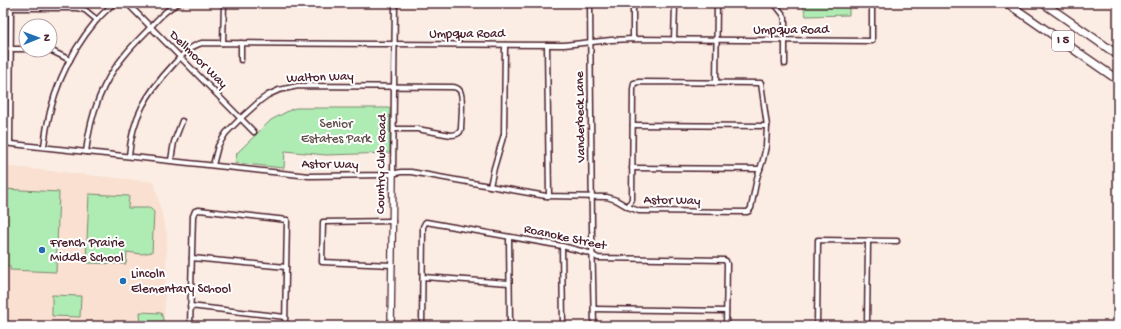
<svg xmlns="http://www.w3.org/2000/svg" width="1121" height="329" font-family="'Gochi Hand',sans-serif">
<style>
.built{fill:#f9e0d0}
.green{fill:#afecb3;stroke:#7c866f}
.lines{fill:none;stroke-linecap:round;stroke-linejoin:round}
.street-casing{stroke:#4a1f2b;stroke-width:7}
.secondary-casing{stroke:#4a1f2b;stroke-width:8}
.highway-casing{stroke:#4a1f2b;stroke-width:10}
.street{stroke:#fff;stroke-width:4}
.secondary{stroke:#fff;stroke-width:5.5}
.highway{stroke:#fff;stroke-width:7}
.poi-dot{fill:#1f6fb2;stroke:#fff;stroke-width:1.5}
.labels{text-anchor:middle;dominant-baseline:central;stroke-width:4;stroke-linejoin:round;paint-order:stroke}
.shield{fill:#fff;stroke:#80626b;stroke-width:1}
.shield-label{font-size:12px;font-weight:bold;fill:#4a1f2b}
.street-label{font-size:13px;fill:#4a1f2b;stroke:#fff}
.park-label{font-size:13px;fill:#63524d;stroke:#fff}
.poi-label{font-size:13px;fill:#4a1f2b;stroke:#fff;text-anchor:start}
</style>
<rect width="100%" height="100%" fill="#fbede3"/>
<filter id="ink" filterUnits="userSpaceOnUse"><feTurbulence type="fractalNoise" baseFrequency=".025" numOctaves="2"/><feDisplacementMap in="SourceGraphic" scale="8" xChannelSelector="R" yChannelSelector="G"/><feConvolveMatrix kernelMatrix="1 2 1 2 8 2 1 2 1" color-interpolation-filters="sRGB"/></filter>
<g filter="url(#ink)">
<polygon class="built" points="3,166 154,182 167,236 164,326 3,326"/>
<g class="green">
<polygon points="802,3 849,3 849,15 806,16"/>
<polygon points="296,108 390,108 390,153 326,155 285,151 284,168 235,163 237,153 271,120 292,109"/>
<polygon points="3,189 59,192 56,272 10,270 10,266 3,266"/>
<polygon points="89,194 129,196 128,208 150,208 154,212 152,252 141,254 127,252 126,264 86,263"/>
<polygon points="52,295 81,296 80,317 52,316"/>
<polygon points="140,312 161,313 163,319 162,326 141,326"/>
</g>
<g class="lines">
<g class="street-casing">
<g id="street">
<polyline points="127,3 254,132"/>
<polyline points="590,3 592,230"/>
<polyline points="774,3 782,13 785,18 785,64"/>
<polyline points="11,8 77,8 85,10 97,20"/>
<polyline points="633,39 633,3"/>
<polyline points="674,40 675,5"/>
<polyline points="223,43 224,3"/>
<polyline points="241,43 241,60"/>
<polyline points="547,45 549,196"/>
<polyline points="3,49 26,49"/>
<polyline points="50,50 70,60"/>
<polyline points="716,83 717,3"/>
<polyline points="633,125 767,126"/>
<polyline points="3,143 309,176 386,175 401,172 411,172 546,196 607,197 616,200 628,207 639,211 747,212 749,211 751,208 757,178 763,160 766,146 767,126 761,83 639,82 634,83 633,89 632,199 628,207"/>
<polyline points="10,143 11,3"/>
<path d="M44 146C49 100 66 57 96 21 102 14 108 9 114 3"/>
<path d="M86 152C90 117 101 83 124 56 131 47 139 39 147 31 156 21 166 9 179 3"/>
<path d="M129 156C132 117 147 93 173 65 181 56 190 46 202 43L564 45 611 40 633 39 872 41V3"/>
<polyline points="171,160 174,142 182,121"/>
<path d="M213 165 218 146 226 133 241 118 261 100 268 95 279 90 298 86 452 87C455 87 458 88 460 91 464 97 461 121 461 129 460 134 456 135 451 135L417 129H394"/>
<polyline points="632,168 760,169"/>
<polyline points="393,174 395,3"/>
<polyline points="490,186 494,168 504,134 505,45"/>
<polyline points="592,233 594,326"/>
<polyline points="509,237 510,326"/>
<polyline points="562,246 563,326"/>
<polyline points="192,258 286,267"/>
<polyline points="392,265 322,262 323,222 393,221"/>
<polyline points="423,277 509,283"/>
<polyline points="190,306 285,317"/>
<polyline points="594,309 726,311"/>
<polyline points="190,326 193,216 195,211 199,210 287,220 285,326"/>
<polyline points="422,326 423,227 425,223 426,222 562,246 589,253 598,258 724,260 726,261 727,264 726,326"/>
<polyline points="817,326 818,240 897,241"/>
<polyline points="867,326 868,241"/>
</g>
</g>
<g class="secondary-casing">
<polyline id="secondary" points="391,326 393,174"/>
</g>
<g class="highway-casing">
<g id="highway">
<polyline points="1007,3 1118,80"/>
<polyline points="1043,3 1118,55"/>
</g>
</g>
<use href="#street" class="street"/>
<use href="#secondary" class="secondary"/>
<use href="#highway" class="highway"/>
</g>
</g>
<g class="poi-dot">
<circle cx="42" cy="250" r="4"/>
<circle cx="123" cy="281" r="4"/>
</g>
<g class="labels">
<rect class="shield" x="1052" y="31" width="22" height="20" rx="3"/>
<g class="shield-label">
<text x="1063" y="41">I 5</text>
</g>
<g class="street-label">
<text x="791" y="30">Umpqua Road</text>
<text x="467" y="34">Umpqua Road</text>
<text transform="translate(198 60) rotate(45)">Dellmoor Way</text>
<text transform="translate(320 78) rotate(-2)">Walton Way</text>
<text transform="translate(581 117) rotate(-91)">Vanderbeck Lane</text>
<text transform="translate(382 164) rotate(-89)">Country Club Road</text>
<text transform="translate(330 165) rotate(1)">Astor Way</text>
<text transform="translate(672 201) rotate(1)">Astor Way</text>
<text transform="translate(565 238) rotate(12)">Roanoke Street</text>
</g>
<g class="park-label">
<text x="336" y="124">Senior<tspan x="336" dy="15">Estates Park</tspan></text>
</g>
<g class="poi-label">
<text x="50" y="243">French Prairie<tspan x="50" dy="15">Middle School</tspan></text>
<text x="131" y="274">Lincoln<tspan x="131" dy="15">Elementary School</tspan></text>
</g>
</g>
<rect width="1121" height="329" fill="none" stroke="#fff" stroke-width="16"/>
<rect x="8" y="8" width="1105" height="313" fill="none" stroke="#4a1f2b" stroke-width="1.5" filter="url(#ink)"/>
<g transform="translate(38 38) rotate(89)"><circle r="19" fill="#ffffff" stroke="#b7a5aa"/>
<path d="M0-3L7 15L0 10L-7 15Z" fill="#1f6fb2"/>
<text y="-6" font-size="11" font-weight="bold" text-anchor="middle" fill="#4a1f2b">N</text>
</g>
</svg>
